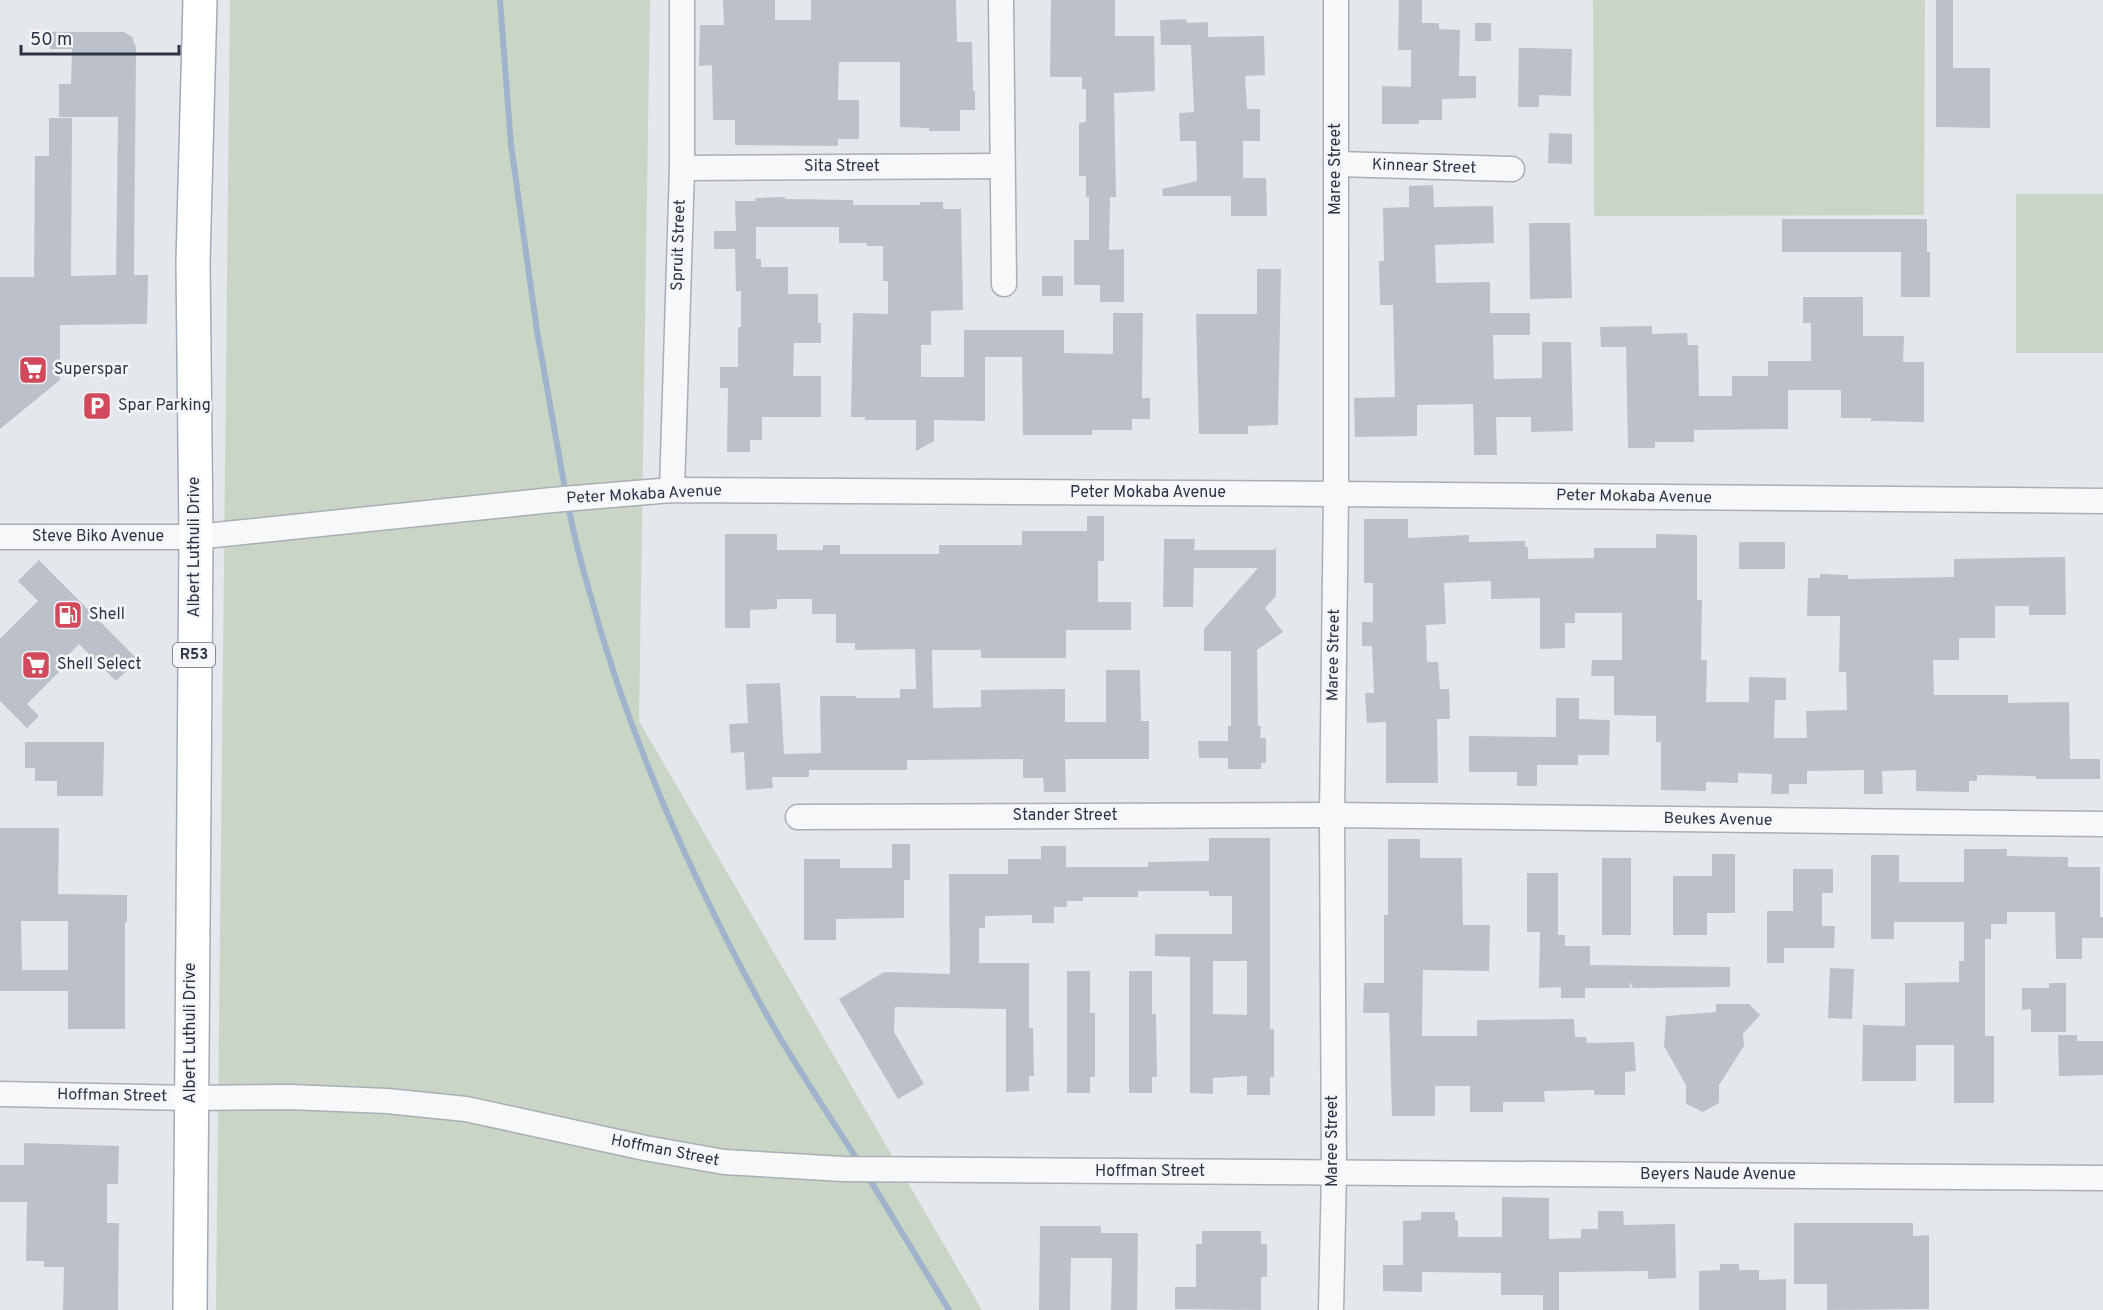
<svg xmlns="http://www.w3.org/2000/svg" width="2103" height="1310" font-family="Overpass,sans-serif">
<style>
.green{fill:#c9d6c5}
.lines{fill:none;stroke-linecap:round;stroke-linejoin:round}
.stream{stroke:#9fb4cc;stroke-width:6}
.building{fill:#bbc0ca;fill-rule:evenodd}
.minor-casing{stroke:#a9aeb7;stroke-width:27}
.primary-casing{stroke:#a3abb8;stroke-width:36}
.minor{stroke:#f7f8fa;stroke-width:24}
.primary{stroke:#fff;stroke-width:33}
.labels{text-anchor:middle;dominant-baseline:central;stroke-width:5;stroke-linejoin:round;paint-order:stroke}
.shield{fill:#f4f6f9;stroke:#676e7b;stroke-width:1.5}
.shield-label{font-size:15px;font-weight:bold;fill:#2b3445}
.street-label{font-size:16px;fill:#2b3445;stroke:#f4f6f9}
.poi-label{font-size:16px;fill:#2b3445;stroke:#f4f6f9;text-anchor:start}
</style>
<rect width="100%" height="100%" fill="#e4e7ec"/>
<g class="green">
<polygon points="230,0 650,0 639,721 982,1310 216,1310"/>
<polygon points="1593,0 1925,0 1924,215 1594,216"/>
<rect x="2016" y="194" width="87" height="159"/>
</g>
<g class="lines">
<g class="stream">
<polyline points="500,0 511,145 537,331 566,495"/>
<path d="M568 505C574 536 582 567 591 597 630 741 692 879 764 1010 793 1063 828 1113 860 1164"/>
<polyline points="867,1175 949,1310"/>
</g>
</g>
<g class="building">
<polygon points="723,0 775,0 775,20 811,20 811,0 956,0 957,42 972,42 973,91 975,91 975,110 960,110 960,131 929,131 929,128 900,127 900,62 839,62 838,100 859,100 859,139 838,139 838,146 735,145 735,120 713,120 712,65 699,66 700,25 724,25"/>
<polygon points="1051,0 1115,0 1115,36 1154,36 1155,91 1114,93 1116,197 1110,197 1109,250 1124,249 1124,302 1100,302 1100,285 1074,285 1074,240 1089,240 1089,197 1086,197 1086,176 1079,176 1079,123 1086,122 1086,89 1082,89 1082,77 1050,77"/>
<polygon points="1399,0 1422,0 1422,23 1439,23 1439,29 1460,30 1459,76 1476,76 1476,98 1442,99 1442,120 1419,120 1419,124 1382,124 1382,86 1411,87 1411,50 1398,50"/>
<polygon points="1936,0 1953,0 1953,68 1990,68 1990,128 1936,127"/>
<polygon points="1186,19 1187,23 1208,22 1208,37 1264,36 1265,75 1245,76 1247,109 1260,109 1260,141 1243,141 1243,178 1266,178 1267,216 1231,216 1231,196 1163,196 1162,189 1197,181 1196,141 1180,141 1179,113 1194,112 1191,45 1161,45 1160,20"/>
<rect x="1475" y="23" width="16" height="18"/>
<polygon points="50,32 124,32 132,37 136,47 134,275 148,275 147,324 60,325 60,380 0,429 0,277 34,277 35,156 49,156 49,118 72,118 71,276 116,275 118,117 59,117 59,84 71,84 72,49 50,49"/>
<polygon points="1519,48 1572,49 1571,96 1539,95 1539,107 1518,107"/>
<polygon points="1549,133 1572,134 1572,164 1548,163"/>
<polygon points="1433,185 1434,207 1493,206 1494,243 1435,245 1436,283 1490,282 1490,313 1530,313 1530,335 1493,335 1494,379 1542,378 1542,342 1571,342 1573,431 1531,432 1531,417 1496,417 1497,455 1474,455 1473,404 1417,405 1417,436 1355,437 1354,398 1395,397 1393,305 1380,305 1379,261 1384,261 1383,208 1409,207 1409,186"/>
<polygon points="785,197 785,199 853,200 853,205 920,205 920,202 943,202 943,209 961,209 963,310 931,311 931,345 921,345 921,377 964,377 964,330 1064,330 1064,353 1113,354 1113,313 1143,313 1142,398 1150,398 1150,419 1132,419 1132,430 1092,430 1092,435 1023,435 1022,357 985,357 985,421 934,420 934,441 916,451 916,420 865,420 865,417 851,417 853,313 888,314 888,281 883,281 883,246 867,246 867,243 839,243 839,227 756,227 756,259 761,259 761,267 788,267 788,294 818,294 818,323 821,323 821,343 794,343 793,376 821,376 821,417 762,417 762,440 750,440 750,452 727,452 728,388 720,388 720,367 738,367 738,327 741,327 741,291 736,291 735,249 714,249 714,231 736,231 735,201 756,201 755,198"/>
<polygon points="1782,219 1927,219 1927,252 1930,252 1930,297 1901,297 1901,252 1782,252"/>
<polygon points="1529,223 1570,223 1572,298 1530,299"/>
<polygon points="1257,269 1281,269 1278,425 1248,426 1248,434 1199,434 1196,314 1257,314"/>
<rect x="1042" y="276" width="21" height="20"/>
<polygon points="1803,297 1863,297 1863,336 1904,336 1903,362 1924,362 1924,422 1871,421 1871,418 1841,418 1841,390 1788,390 1788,429 1694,430 1694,442 1655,442 1655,448 1628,448 1626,347 1601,347 1600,327 1652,326 1652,334 1687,333 1688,345 1698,345 1699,396 1732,396 1732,376 1768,376 1768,361 1811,361 1811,323 1803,323"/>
<polygon points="1087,516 1104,516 1104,561 1098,561 1098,602 1131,602 1131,630 1066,630 1066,658 981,658 981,650 932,650 933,708 981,707 981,690 1065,689 1065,722 1106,722 1106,670 1140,670 1141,721 1149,721 1149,759 1065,759 1066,792 1044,792 1043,778 1023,778 1023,759 907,760 907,770 809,770 809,777 772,777 773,788 746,790 744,752 731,753 729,724 748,723 746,684 780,683 784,754 821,753 820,696 856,696 856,698 900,698 900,689 916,689 915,649 855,650 855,643 836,643 836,614 812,614 812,599 777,599 777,609 750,610 750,628 725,628 725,534 777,534 777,550 823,550 823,545 840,545 840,554 939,554 939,545 1022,545 1022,531 1087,531"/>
<polygon points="1364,519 1408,519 1408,538 1469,535 1469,542 1525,541 1525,547 1528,547 1528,559 1594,558 1594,548 1656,548 1656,534 1697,535 1697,600 1702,600 1701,660 1707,660 1706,702 1749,702 1749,677 1786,678 1786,700 1775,700 1774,738 1807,738 1806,711 1847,710 1846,672 1839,672 1840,616 1807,616 1808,578 1820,578 1820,574 1848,575 1848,579 1954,577 1954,559 2065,557 2066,615 2029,615 2029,606 1995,606 1995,638 1959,638 1959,660 1933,660 1934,695 2008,695 2008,703 2069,702 2070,759 2100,759 2100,779 2036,779 2036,776 1977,775 1977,781 1969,781 1969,792 1916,791 1916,770 1882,771 1883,794 1864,794 1864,770 1807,771 1807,784 1789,784 1789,794 1771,794 1772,774 1738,773 1738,783 1706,782 1706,791 1661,790 1661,742 1656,742 1656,716 1614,715 1614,676 1591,676 1592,660 1622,660 1622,613 1575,613 1575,623 1565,623 1565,648 1540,649 1540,598 1491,599 1491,581 1444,583 1446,624 1426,625 1427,662 1438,662 1440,689 1449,689 1450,719 1437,719 1438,783 1386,783 1386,722 1367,723 1365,693 1374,693 1372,646 1362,646 1362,622 1373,622 1373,583 1364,583"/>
<polygon points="1164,539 1195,539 1194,550 1274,550 1276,547 1276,596 1265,608 1283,632 1257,650 1258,726 1261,726 1260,738 1266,738 1266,763 1261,763 1261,769 1228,769 1228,758 1199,758 1198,741 1228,741 1228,726 1231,726 1231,651 1204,651 1204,629 1258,568 1194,568 1193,607 1163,607"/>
<rect x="1739" y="542" width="46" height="27"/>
<polygon points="39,560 138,660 116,681 79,644 55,669 59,672 27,704 39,716 27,728 0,701 0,639 38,601 18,581"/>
<polygon points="1556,698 1579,698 1579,719 1610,720 1609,755 1578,755 1578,765 1537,765 1537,786 1517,786 1517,772 1469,772 1469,736 1556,737"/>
<polygon points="25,742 104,742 103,796 57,796 57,781 35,781 35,768 25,768"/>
<path d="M0 828H59L58 894 127 895V922H125V1029H68V991H0ZM21 921H68V970H22Z"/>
<path d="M1209 838H1270V1029H1274V1077H1270V1095H1247V1076L1213 1078V1094L1190 1093V957L1155 956V934H1232V896H1209V891H1138V897H1083V901H1067V907H1054V923H1032V915L985 916V928H979V963H1029V1028H1033L1034 1076H1029V1091L1006 1092V1009L895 1007 894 1032 924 1084 898 1099 839 999 884 972 950 974 949 874H1008V859H1041V846H1066V867H1148V862L1209 861ZM1213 961H1247V1015L1213 1014Z"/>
<polygon points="1388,839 1420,839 1420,858 1462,858 1463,925 1490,925 1489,971 1423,970 1422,1036 1477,1036 1477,1020 1574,1019 1575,1037 1586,1037 1587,1043 1634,1042 1636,1071 1625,1072 1625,1095 1594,1095 1594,1090 1544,1091 1545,1102 1503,1102 1503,1112 1470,1112 1470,1086 1435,1086 1435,1116 1392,1116 1389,1013 1363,1013 1364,983 1384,983 1384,915 1388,915"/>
<polygon points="892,844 910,844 910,880 904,880 904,918 836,919 836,940 804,940 804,859 840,859 840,868 892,868"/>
<polygon points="1964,849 2007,849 2007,856 2068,857 2068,867 2100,867 2100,917 2103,917 2103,938 2082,938 2082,959 2056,959 2055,912 2007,912 2007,924 1991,924 1991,939 1985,939 1985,1036 1994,1036 1994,1103 1954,1103 1954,1045 1916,1045 1916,1081 1862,1081 1863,1025 1905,1026 1905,983 1959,982 1959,961 1964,961 1964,922 1894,922 1894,939 1871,939 1871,855 1899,855 1899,882 1964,882"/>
<polygon points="1712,854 1735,854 1735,913 1707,913 1707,935 1673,935 1673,876 1712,876"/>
<rect x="1602" y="858" width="29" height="77"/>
<polygon points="1793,869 1833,869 1833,893 1822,893 1822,926 1835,926 1834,948 1784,948 1784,963 1767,963 1767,911 1793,911"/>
<polygon points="1527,873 1558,873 1558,935 1565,935 1565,946 1590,946 1590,965 1730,967 1730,987 1633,988 1629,981 1630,988 1585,988 1585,998 1561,998 1561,987 1539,988 1540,932 1527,932"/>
<polygon points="1830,968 1854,969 1852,1019 1828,1018"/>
<polygon points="1067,971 1090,971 1090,1013 1095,1013 1095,1077 1090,1077 1090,1093 1067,1093"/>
<polygon points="1129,971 1152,971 1152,1014 1156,1014 1157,1077 1152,1077 1152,1093 1129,1093"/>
<polygon points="2049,983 2066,983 2066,1032 2031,1032 2031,1009 2022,1010 2022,988 2049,988"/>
<polygon points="1716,1004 1749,1004 1760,1015 1743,1034 1744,1046 1719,1085 1719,1103 1703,1112 1686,1104 1686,1085 1664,1046 1666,1016 1716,1012"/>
<polygon points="2058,1035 2077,1035 2077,1041 2103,1041 2103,1075 2059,1076"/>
<polygon points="24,1143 119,1146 118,1184 107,1184 107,1223 119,1223 118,1310 63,1310 64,1267 44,1267 44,1261 26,1261 27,1202 0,1202 0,1165 24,1165"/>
<polygon points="1502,1197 1549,1198 1549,1239 1581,1238 1581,1229 1598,1229 1598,1211 1623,1211 1624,1225 1675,1224 1676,1278 1648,1279 1648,1271 1559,1272 1559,1310 1543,1310 1543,1295 1501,1295 1501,1273 1422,1272 1422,1292 1383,1291 1383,1265 1403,1265 1403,1221 1421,1220 1421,1212 1455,1212 1455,1220 1458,1221 1458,1237 1502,1237"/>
<polygon points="1794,1223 1913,1223 1913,1236 1929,1235 1929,1309 1827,1310 1827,1284 1794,1284"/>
<polygon points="1040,1226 1101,1226 1101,1233 1138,1233 1137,1310 1111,1310 1112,1258 1071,1258 1070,1310 1039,1310"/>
<polygon points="1202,1231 1261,1231 1261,1244 1267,1244 1267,1277 1261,1277 1261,1310 1175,1309 1175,1287 1196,1287 1196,1244 1202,1244"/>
<polygon points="1720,1264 1739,1264 1739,1270 1759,1270 1759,1280 1786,1279 1786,1310 1699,1310 1699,1271 1720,1270"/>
</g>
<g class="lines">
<g class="minor-casing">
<g id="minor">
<polyline points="1001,0 1004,284"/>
<polyline points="1336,164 1512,169"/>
<polyline points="682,168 1002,166"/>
<polyline points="672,490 682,168 682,0"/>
<polyline points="0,537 196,537 552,500 672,490 1336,494 2103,501"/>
<polyline points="798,817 1332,815 2103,824"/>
<polyline points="0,1094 191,1098 290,1097 387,1101 466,1109 645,1148 724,1162 843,1169 2103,1178"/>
<polyline points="1331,1310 1334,1172 1332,815 1336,494 1336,0"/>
</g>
</g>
<g class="primary-casing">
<polyline id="primary" points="190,1310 196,537 193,262 200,0"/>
</g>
<use href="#minor" class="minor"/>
<use href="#primary" class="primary"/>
</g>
<defs>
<g id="supermarket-square" transform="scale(1.5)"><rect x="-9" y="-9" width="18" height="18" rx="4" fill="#d1495b" stroke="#f4f6f9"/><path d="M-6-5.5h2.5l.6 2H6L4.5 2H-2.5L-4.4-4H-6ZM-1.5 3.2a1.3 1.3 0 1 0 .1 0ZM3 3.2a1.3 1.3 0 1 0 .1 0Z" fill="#fff"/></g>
<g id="parking-square" transform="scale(1.5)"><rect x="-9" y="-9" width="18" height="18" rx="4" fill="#d1495b" stroke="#f4f6f9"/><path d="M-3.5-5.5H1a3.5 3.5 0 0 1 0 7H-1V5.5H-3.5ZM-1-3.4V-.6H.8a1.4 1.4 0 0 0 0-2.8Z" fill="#fff"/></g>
<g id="fuel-square" transform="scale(1.5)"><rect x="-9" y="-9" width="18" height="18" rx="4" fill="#d1495b" stroke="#f4f6f9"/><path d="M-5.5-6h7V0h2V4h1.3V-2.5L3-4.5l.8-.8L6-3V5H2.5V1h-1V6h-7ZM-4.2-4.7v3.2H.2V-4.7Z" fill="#fff"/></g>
</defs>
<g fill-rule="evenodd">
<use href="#supermarket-square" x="33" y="370"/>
<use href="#parking-square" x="97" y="406"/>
<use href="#fuel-square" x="68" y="615"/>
<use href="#supermarket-square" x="36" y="665"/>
</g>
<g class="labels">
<rect class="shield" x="173" y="643" width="42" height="24" rx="4.5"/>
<g class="shield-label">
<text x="194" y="655">R53</text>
</g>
<g class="street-label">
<text x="842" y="167">Sita Street</text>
<text transform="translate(1424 167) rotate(2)">Kinnear Street</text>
<text transform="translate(1336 169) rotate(-90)">Maree Street</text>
<text transform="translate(679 245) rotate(-88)">Spruit Street</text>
<text x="1148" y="493">Peter Mokaba Avenue</text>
<text transform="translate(644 495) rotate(-3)">Peter Mokaba Avenue</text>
<text transform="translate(1634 497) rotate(1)">Peter Mokaba Avenue</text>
<text x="98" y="537">Steve Biko Avenue</text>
<text transform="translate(195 547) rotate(-90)">Albert Luthuli Drive</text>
<text transform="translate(1334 655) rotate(-89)">Maree Street</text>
<text x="1065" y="816">Stander Street</text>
<text transform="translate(1718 820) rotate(1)">Beukes Avenue</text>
<text transform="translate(191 1033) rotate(-90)">Albert Luthuli Drive</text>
<text transform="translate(112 1096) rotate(1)">Hoffman Street</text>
<text transform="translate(1333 1141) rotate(-90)">Maree Street</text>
<text transform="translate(665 1151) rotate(11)">Hoffman Street</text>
<text x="1150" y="1172">Hoffman Street</text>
<text x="1718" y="1175">Beyers Naude Avenue</text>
</g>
<g class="poi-label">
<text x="54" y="370">Superspar</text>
<text x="118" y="406">Spar Parking</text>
<text x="89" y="615">Shell</text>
<text x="57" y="665">Shell Select</text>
</g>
</g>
<path d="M21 45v9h158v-9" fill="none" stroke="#2b3445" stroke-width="3"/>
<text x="30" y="45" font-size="18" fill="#2b3445" stroke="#f4f6f9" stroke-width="4.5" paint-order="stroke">50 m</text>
</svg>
